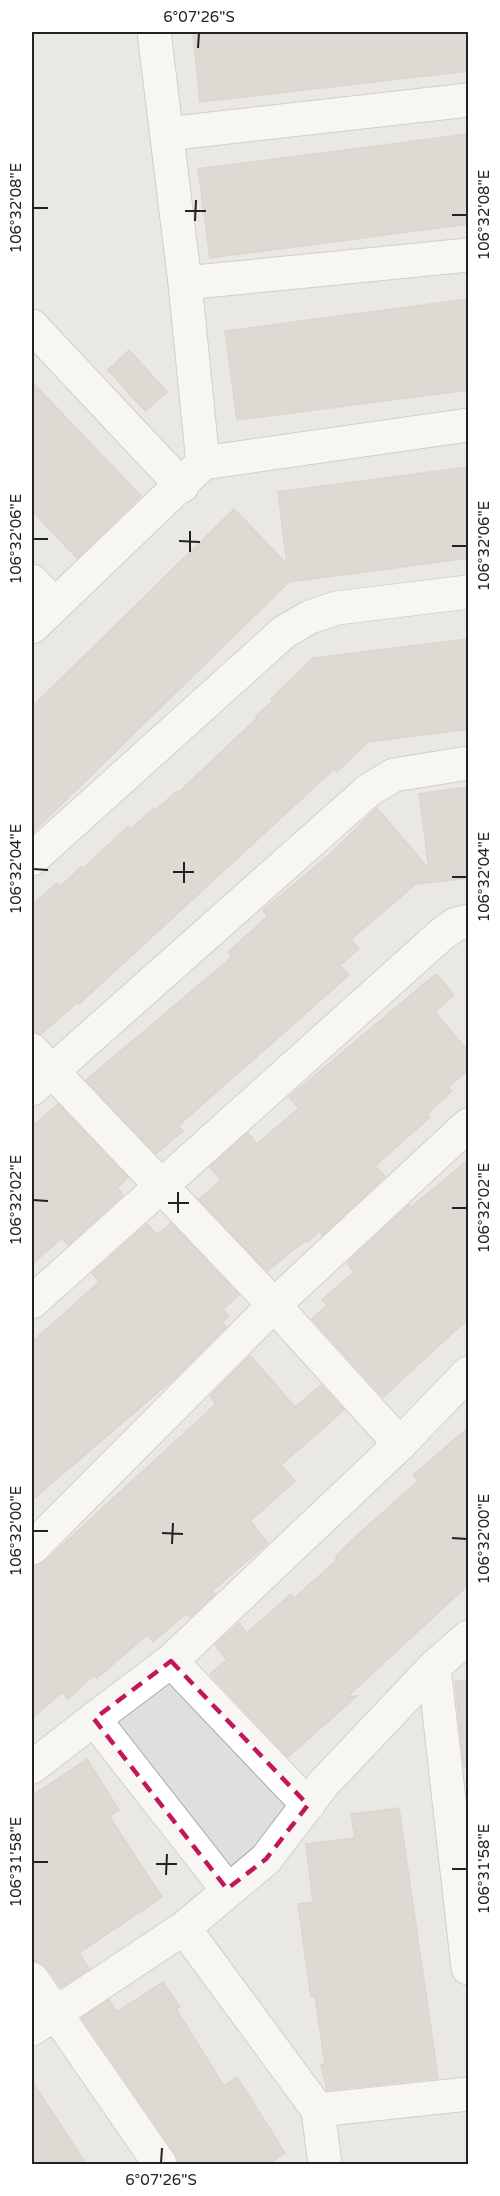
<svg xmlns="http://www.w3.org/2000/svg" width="500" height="2196" font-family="'Varela Round',sans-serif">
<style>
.residential{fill:#e0dfdf}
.building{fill:#c7bfb8;stroke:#c4b6ab;stroke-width:1.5}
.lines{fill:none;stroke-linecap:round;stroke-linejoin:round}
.minor-casing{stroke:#a9a9a9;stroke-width:35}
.minor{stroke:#fff;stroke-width:33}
.marked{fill:none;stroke:#c2185b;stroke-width:4.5;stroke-dasharray:12 8;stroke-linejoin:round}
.ticks{fill:none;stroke:#222;stroke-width:2}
.neatline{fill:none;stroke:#222;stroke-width:2}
.ticks-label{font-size:15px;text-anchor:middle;fill:#222}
</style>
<rect width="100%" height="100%" fill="#f2efe9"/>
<rect class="residential" x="32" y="32" width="436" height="2132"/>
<g class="building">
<polygon points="193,32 468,32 468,71 200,102"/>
<polygon points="468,134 468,224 210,258 198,169"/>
<polygon points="468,299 468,390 237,420 225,331"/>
<polygon points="129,350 167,392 145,411 108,370"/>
<polygon points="32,382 141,496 77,558 32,511"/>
<polygon points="468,467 468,558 289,582 32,833 32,707 234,509 287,564 278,492"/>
<polygon points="468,639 468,729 368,742 337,772 334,769 79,1004 78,1002 41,1034 32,1032 32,905 57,883 60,887 82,866 84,868 128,826 131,829 154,808 156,810 177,791 178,793 257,718 256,716 273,701 271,699 313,658"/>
<polygon points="468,787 468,878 416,884 351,939 359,949 340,965 349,975 178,1126 183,1131 156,1154 86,1080 232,957 228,952 268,916 263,910 329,855 377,808 429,869 419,794"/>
<polygon points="436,974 454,995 435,1012 468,1051 468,1070 448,1087 452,1091 427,1114 430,1117 375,1166 385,1177 322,1235 320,1231 307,1242 306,1240 267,1271 199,1199 221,1180 210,1167 248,1133 257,1144 299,1108 289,1097"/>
<polygon points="58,1104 128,1178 117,1188 123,1195 68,1245 62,1238 32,1264 32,1126"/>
<polygon points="468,1160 468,1319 383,1397 312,1319 327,1305 322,1300 354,1272 347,1263 409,1205 411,1207"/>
<polygon points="171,1223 239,1295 223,1309 229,1316 222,1322 226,1327 176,1377 32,1500 32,1342 99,1282 92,1273 147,1224 157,1235"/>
<polygon points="250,1355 295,1407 321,1385 344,1410 281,1465 295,1481 250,1521 268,1543 212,1591 215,1594 190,1617 187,1613 153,1642 147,1635 97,1678 94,1675 68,1699 62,1692 32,1718 32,1566 45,1561 216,1404 210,1396"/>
<polygon points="468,1428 468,1585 347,1697 357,1696 288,1757 210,1674 227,1660 215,1645 239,1623 247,1633 291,1594 294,1598 337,1560 335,1557 351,1541 418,1481 413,1475"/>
<polygon points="468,1680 468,1767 464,1767 455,1682"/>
<polygon points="87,1759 119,1810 109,1816 162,1897 79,1953 89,1969 61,1987 47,1968 39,1962 32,1960 32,1796"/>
<polygon points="399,1808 438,2078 327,2090 321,2065 325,2065 315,1996 311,1997 298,1904 313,1902 306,1844 355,1838 351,1814"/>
<polygon points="163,1982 180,2007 176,2009 224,2086 237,2077 285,2153 268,2164 178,2164 175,2153 82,2018 109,2000 117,2012"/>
<polygon points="32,2081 86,2164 32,2164"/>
</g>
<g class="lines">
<g class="minor-casing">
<g id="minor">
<polyline points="167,134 468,100"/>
<polyline points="185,283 468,255"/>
<polyline points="32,326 182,486"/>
<polyline points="203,463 468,425"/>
<polyline points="32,581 54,605"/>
<polyline points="32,627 203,463 185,283 154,32"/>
<polyline points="32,859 284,632 310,617 337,608 468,592"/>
<polyline points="32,1050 274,1305 400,1444"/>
<polyline points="32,1089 369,790 394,775 468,763"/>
<polyline points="32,1302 442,934 456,924 468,921"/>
<polyline points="32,1548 274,1305 468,1125"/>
<polyline points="171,1661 308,1805"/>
<polyline points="434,1667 468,1968"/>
<polyline points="32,1767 94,1719"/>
<polyline points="227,1889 94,1719 171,1661 400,1444 468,1373"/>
<polyline points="184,1928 318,2110 325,2164"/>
<polyline points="32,1979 160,2164"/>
<polyline points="32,2029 184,1928 266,1859 324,1783 434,1667 468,1637"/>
<polyline points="318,2110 468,2094"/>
</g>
</g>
<use href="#minor" class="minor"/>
</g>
<path d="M0 0H500V2196H0ZM171 1661 308 1805 266 1859 227 1889 94 1719Z" fill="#f2efe9" fill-opacity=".55" fill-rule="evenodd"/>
<path class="marked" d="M171 1661 308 1805 266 1859 227 1889 94 1719Z"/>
<path class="ticks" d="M198 48 199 33M33 208H48M185 211H206M452 215H467M195 221 196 200M33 539H48M179 541 200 542M452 546H467M190 552V531M33 869 48 870M173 872H194M452 877H467M184 883V862M33 1200 48 1201M168 1203H189M452 1208H467M178 1213V1192M33 1531H48M162 1533 183 1534M452 1538 467 1539M172 1544 173 1523M33 1862H48M156 1864H177M452 1869H467M166 1875 167 1854M161 2163 162 2148"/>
<rect width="500" height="2196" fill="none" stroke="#ffffff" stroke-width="66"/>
<rect x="33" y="33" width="434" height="2130" class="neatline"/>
<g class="ticks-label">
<text x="199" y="22">6°07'26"S</text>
<text transform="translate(16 208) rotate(-90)" y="5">106°32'08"E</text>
<text transform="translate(484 215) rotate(-90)" y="5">106°32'08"E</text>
<text transform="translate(16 539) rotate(-90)" y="5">106°32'06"E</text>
<text transform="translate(484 546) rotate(-90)" y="5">106°32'06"E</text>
<text transform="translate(16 869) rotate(-90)" y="5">106°32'04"E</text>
<text transform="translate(484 877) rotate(-90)" y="5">106°32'04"E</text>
<text transform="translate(16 1200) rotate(-90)" y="5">106°32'02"E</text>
<text transform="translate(484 1208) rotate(-90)" y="5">106°32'02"E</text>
<text transform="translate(16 1531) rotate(-90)" y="5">106°32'00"E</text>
<text transform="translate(484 1539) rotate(-90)" y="5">106°32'00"E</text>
<text transform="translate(16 1862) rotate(-90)" y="5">106°31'58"E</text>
<text transform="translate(484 1869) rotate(-90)" y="5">106°31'58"E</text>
<text x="161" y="2185">6°07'26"S</text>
</g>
</svg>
